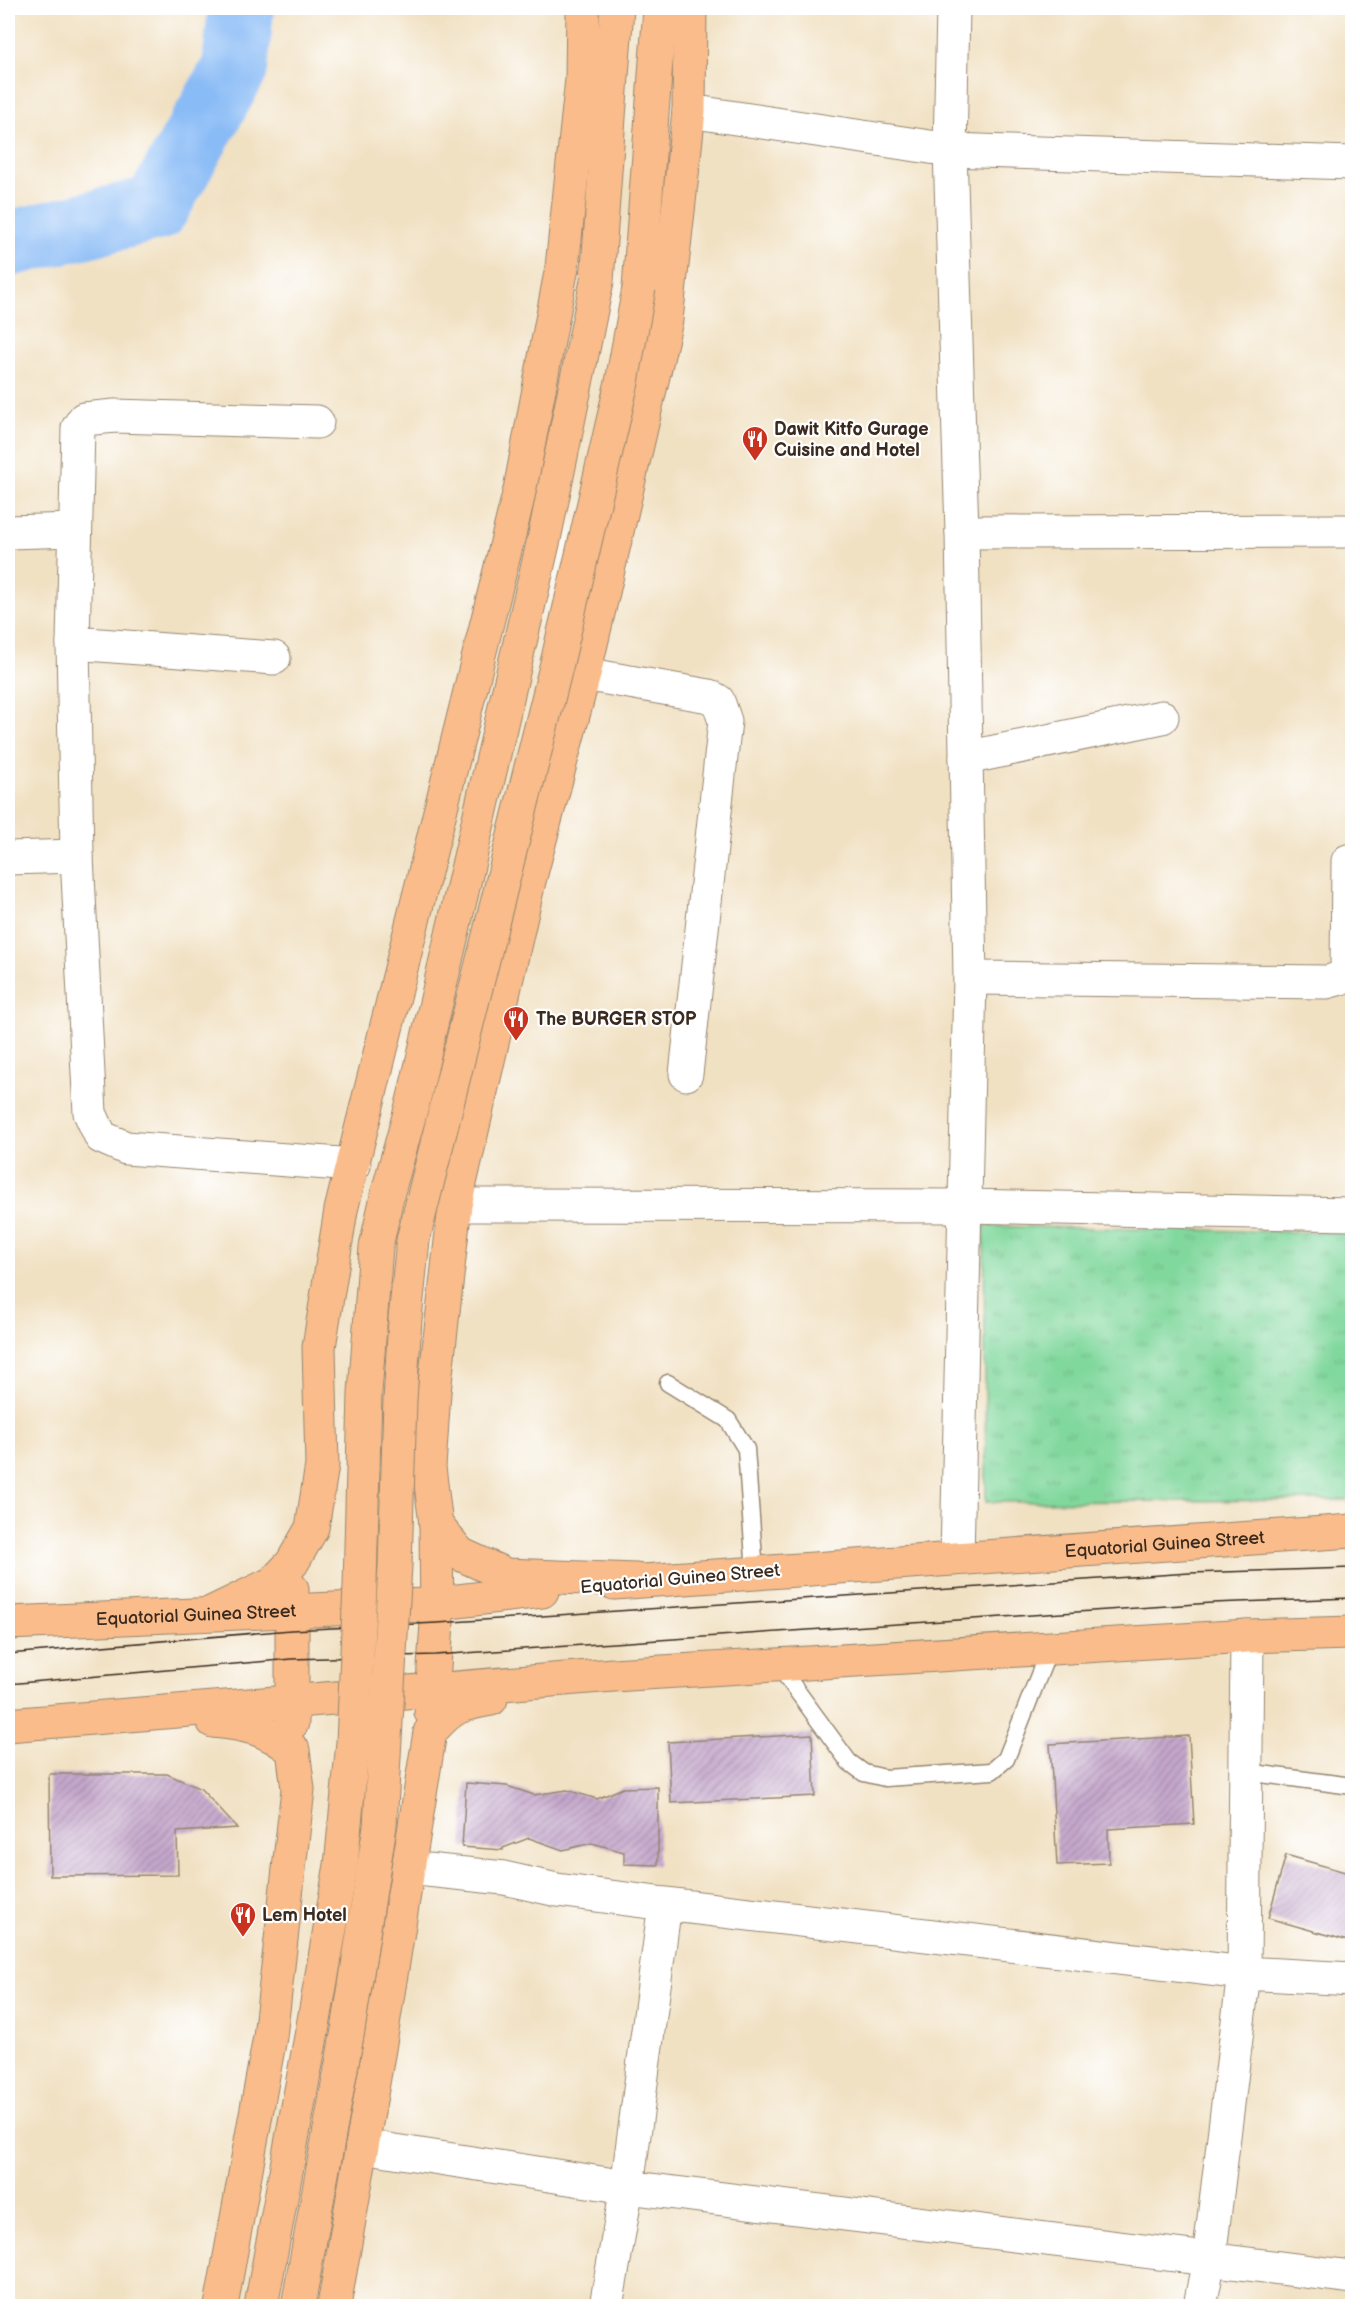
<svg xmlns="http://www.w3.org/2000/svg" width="1360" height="2314" font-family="'Balsamiq Sans',sans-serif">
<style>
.grass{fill:url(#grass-tufts);stroke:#5e815e;stroke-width:1.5}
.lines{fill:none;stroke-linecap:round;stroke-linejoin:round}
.river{stroke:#89bbf6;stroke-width:66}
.building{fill:url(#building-hatch)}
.service-casing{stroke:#968670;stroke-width:19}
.minor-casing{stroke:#968670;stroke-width:35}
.primary-casing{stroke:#968670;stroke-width:35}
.service{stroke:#fff;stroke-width:16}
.minor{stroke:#fff;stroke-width:33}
.primary{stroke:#f9bc8a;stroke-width:33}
.tram{stroke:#3b2a1e;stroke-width:1.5}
.primary-bridge-casing{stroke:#968670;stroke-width:35;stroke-linecap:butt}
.primary-bridge{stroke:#f9bc8a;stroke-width:33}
.labels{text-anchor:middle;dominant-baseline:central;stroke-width:4.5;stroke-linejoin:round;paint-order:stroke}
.poi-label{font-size:18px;font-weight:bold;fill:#3b2a1e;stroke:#fff;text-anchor:start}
.street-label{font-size:18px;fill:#3b2a1e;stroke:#fff}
</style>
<defs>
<pattern id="grass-tufts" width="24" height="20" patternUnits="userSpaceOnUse" patternTransform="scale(1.5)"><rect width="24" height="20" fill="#81d89d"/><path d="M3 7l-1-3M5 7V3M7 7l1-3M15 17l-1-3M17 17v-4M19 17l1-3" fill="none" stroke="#70ba87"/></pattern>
<pattern id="building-hatch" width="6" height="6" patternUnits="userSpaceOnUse" patternTransform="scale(1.5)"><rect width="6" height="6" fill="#c5a7cc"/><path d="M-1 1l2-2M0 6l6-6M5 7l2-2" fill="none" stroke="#a188a5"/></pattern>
</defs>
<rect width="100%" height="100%" fill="#fff"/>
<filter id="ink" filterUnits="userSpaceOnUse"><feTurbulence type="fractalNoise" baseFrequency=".0167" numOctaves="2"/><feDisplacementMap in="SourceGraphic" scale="12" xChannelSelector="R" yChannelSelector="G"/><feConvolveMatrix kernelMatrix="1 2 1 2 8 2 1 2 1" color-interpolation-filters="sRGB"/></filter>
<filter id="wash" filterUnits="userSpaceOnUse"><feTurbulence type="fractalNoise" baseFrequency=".008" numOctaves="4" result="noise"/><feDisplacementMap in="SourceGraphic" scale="24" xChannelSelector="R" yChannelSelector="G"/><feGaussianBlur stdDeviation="1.35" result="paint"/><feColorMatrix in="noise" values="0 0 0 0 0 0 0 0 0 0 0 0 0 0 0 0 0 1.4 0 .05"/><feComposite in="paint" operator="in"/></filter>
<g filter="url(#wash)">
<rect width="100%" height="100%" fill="#f1e1c3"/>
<polygon class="grass" points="984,1226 1352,1233 1352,1500 986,1502"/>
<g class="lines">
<polyline class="river" points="8,244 156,208 235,68 241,8"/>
</g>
<g id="blocks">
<g class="building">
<polygon points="812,1734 815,1796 671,1803 668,1742"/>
<polygon points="1189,1736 1194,1824 1108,1829 1109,1863 1057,1865 1050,1744"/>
<polygon points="49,1774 167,1774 201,1789 237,1828 177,1832 178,1875 50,1876"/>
<polygon points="466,1783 507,1786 534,1795 567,1790 597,1799 623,1788 658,1787 658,1865 624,1864 624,1852 592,1843 563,1850 529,1838 503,1848 503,1850 462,1847"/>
<polygon points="1286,1855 1352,1874 1352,1942 1268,1918"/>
</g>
</g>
</g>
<g filter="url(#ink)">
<use href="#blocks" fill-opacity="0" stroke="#968670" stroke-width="1.5"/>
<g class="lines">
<g class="service-casing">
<g id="service">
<polyline points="668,1383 728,1420 746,1449 755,1572"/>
<polyline points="778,1665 849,1762 864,1773 885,1778 992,1771 1006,1759 1050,1647"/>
<polyline points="1246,1772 1352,1786"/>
</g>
</g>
<g class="minor-casing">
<g id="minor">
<polyline points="953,8 950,150 962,532 970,978 957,1558"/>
<polyline points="689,111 950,150 1352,163"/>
<polyline points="317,422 115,416 84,419 78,428 73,643 77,856 90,1113 101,1137 126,1148 354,1165"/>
<polyline points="8,532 75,530"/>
<polyline points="962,532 1352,531"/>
<polyline points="73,643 274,658"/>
<polyline points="584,674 709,696 718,701 725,721 686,1074"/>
<polyline points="966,758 1162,717"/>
<polyline points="8,858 77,856"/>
<polyline points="970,978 1327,982 1341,978 1347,971 1348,861"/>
<polyline points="455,1205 965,1206 1352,1214"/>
<polyline points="408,1868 504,1878 557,1890 665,1904"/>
<polyline points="362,2146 627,2187 1352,2277"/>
<polyline points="606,2306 627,2187 665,1904 1244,1973 1352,1979"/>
<polyline points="1200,2306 1209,2259 1244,1973 1247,1636"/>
</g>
</g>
<g class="primary-casing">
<g id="primary">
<polyline points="597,281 617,8"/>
<polyline points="639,288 660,8"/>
<polyline points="636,1580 506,1575 460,1554 436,1525 429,1467 434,1392 455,1205 529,881 584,674 666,320 689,111 690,8"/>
<path id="s1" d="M614 1583 1352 1531"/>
<polyline points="292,1589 292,1723"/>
<polyline points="211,1613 273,1583 292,1563 312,1528 322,1465 319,1347 341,1210 520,490 562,267 582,79 583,8"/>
<path id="s2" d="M8 1623 425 1605 542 1591"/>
<polyline points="431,1712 437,1623 436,1525"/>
<path d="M213 1721C247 1724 266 1729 293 1750L298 1789 270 2037 221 2306"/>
<polyline points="8,1725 613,1675 1247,1636 1352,1633"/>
<path d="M334 2306 379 2049 430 1732C453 1706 458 1705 491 1699"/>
</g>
</g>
<use href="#service" class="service"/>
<use href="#minor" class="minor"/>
<use href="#primary" class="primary"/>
<g class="tram">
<polyline points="8,1654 291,1630 437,1623 1190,1573 1352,1568"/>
<polyline points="8,1684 291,1659 435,1655 1212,1603 1352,1598"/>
</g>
<g class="primary-bridge-casing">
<g id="primary-bridge">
<polyline points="261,2306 315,2015 341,1865 353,1742 360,1585 365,1393 376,1247 388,1192 413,1102 544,539 597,281"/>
<polyline points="298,2306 348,2030 380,1826 395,1566 400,1400 405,1319 413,1240 557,663 622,382 639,288"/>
</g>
</g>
<use href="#primary-bridge" class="primary-bridge"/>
</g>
</g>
<defs>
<g id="restaurant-pin" transform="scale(1.35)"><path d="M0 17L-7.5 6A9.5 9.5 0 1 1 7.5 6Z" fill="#c8321e" stroke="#fff"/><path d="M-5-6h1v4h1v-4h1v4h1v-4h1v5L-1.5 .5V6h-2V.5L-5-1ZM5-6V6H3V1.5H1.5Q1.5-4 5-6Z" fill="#fff"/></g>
</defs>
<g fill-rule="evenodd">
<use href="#restaurant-pin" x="755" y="439"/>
<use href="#restaurant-pin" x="516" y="1019"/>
<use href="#restaurant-pin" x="243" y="1915"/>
</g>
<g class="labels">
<g class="poi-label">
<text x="774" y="429">Dawit Kitfo Gurage<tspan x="774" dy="21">Cuisine and Hotel</tspan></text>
<text x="536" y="1019">The BURGER STOP</text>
<text x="262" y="1915">Lem Hotel</text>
</g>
<g class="street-label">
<text stroke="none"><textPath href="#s1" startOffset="552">Equatorial Guinea Street</textPath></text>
<text transform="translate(680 1579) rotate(-5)">Equatorial Guinea Street</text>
<text stroke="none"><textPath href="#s2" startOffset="188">Equatorial Guinea Street</textPath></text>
</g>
</g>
<rect width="1360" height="2314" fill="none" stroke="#fff" stroke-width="30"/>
</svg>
